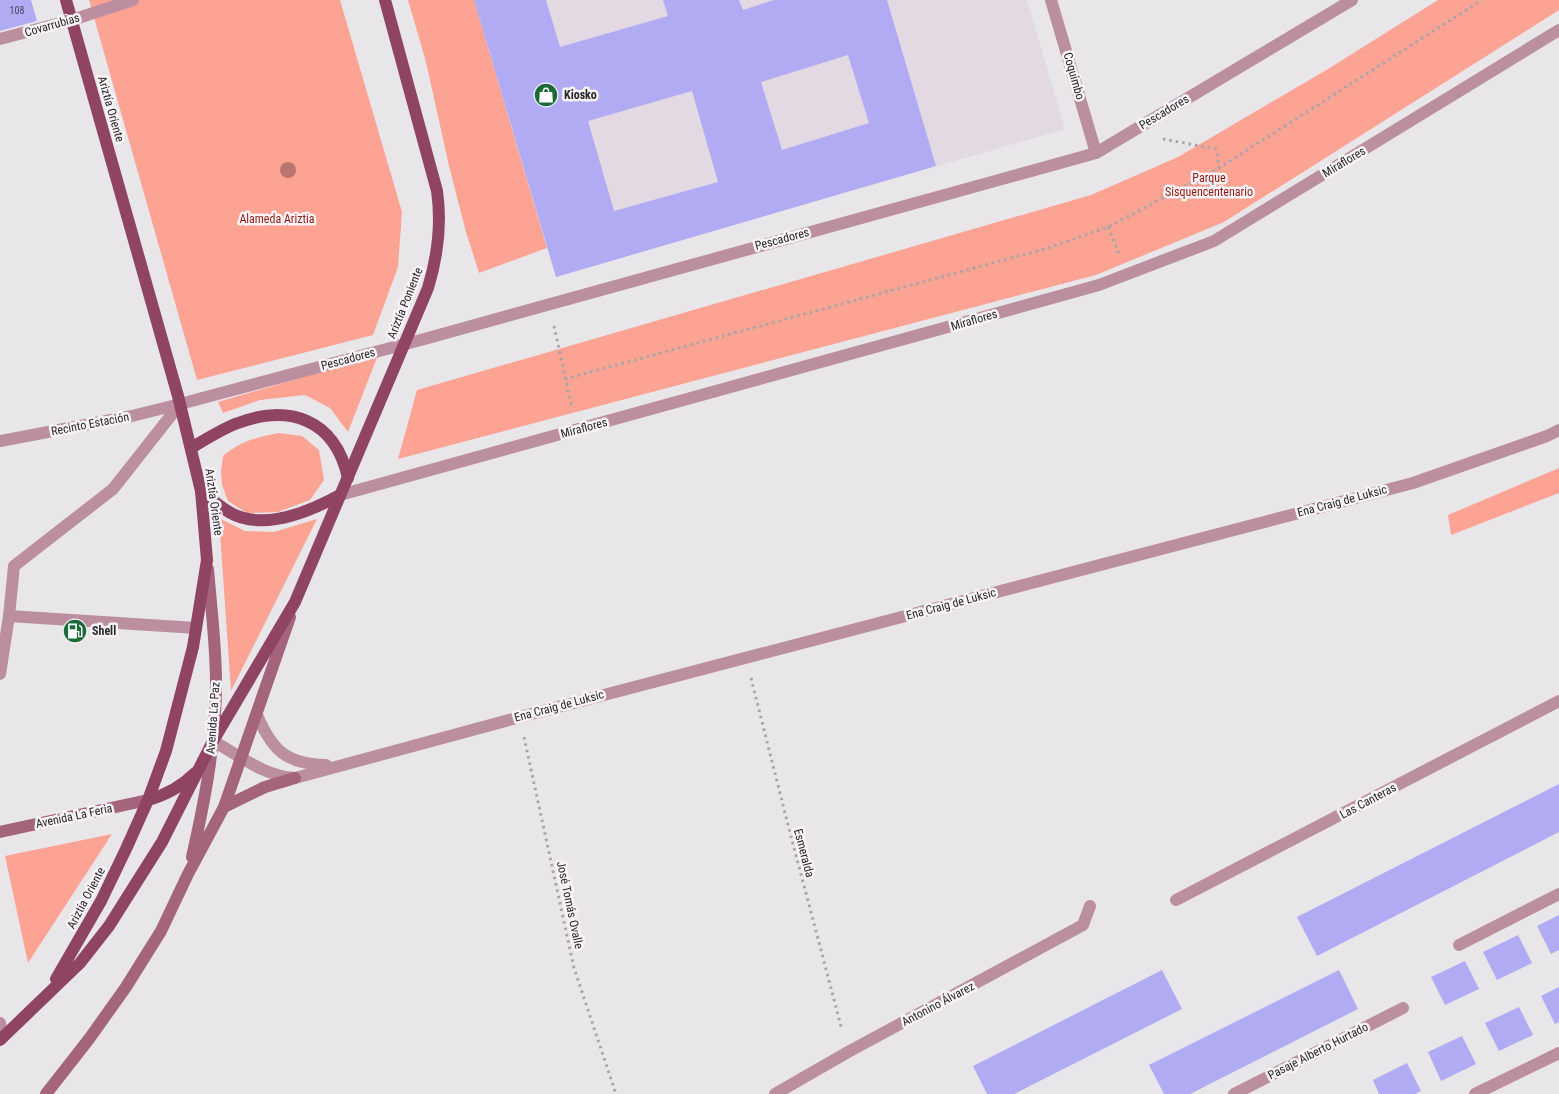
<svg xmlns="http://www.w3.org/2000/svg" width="1559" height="1094" font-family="'Roboto Condensed',sans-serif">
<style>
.built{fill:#e2d9e3}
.green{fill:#fca394}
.building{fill:#b1abf3;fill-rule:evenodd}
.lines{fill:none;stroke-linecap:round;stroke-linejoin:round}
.path{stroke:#a7a5a8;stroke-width:3;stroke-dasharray:2.5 4;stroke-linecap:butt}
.service{stroke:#bb8f9f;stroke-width:12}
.minor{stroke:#bb8f9f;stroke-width:12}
.tertiary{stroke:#bb8f9f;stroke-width:12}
.secondary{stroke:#a3647c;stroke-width:12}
.primary{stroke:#8f4463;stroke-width:12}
.tree{fill:#ba7673}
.labels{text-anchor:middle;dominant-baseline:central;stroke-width:5;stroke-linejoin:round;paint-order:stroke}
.number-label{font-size:10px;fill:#4b495c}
.street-label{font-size:12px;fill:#292829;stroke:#f7f3f7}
.poi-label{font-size:12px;font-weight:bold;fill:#292829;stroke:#f7f3f7;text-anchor:start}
.park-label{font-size:12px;fill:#931a11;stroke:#f7f3f7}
</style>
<rect width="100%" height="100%" fill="#e9e6ea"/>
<polygon class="built" points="474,0 1027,0 1065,129 556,277"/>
<g class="green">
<polygon points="89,0 340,0 402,212 398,267 373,335 197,380"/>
<polygon points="408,0 474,0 547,248 479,273 466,232 449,166 426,62"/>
<polygon points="1438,0 1559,0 1559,10 1224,222 1096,275 398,459 417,390 1091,195 1178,157 1328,69"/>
<polygon points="378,355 348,432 330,408 305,395 260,400 223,413 218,402"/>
<path d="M278 433 302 436 319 450 324 480 310 500 278 512 247 513 228 501 222 485 221 472 223 456C241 441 255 438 278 433Z"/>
<polygon points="1559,468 1559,493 1451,535 1448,515"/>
<polygon points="219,518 245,531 274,532 317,519 231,691"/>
<polygon points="112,834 28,963 5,856"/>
</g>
<g class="building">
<polygon points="0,0 31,0 37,21 0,31"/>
<path d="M474 0H546L560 47 668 16 663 0H739L743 10 774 0H887L936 166 556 277ZM848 55 869 123 782 150 761 82ZM692 91 718 182 614 211 588 121Z"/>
<polygon points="1559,784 1559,832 1317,956 1297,917"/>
<polygon points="1559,915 1559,950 1551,954 1537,926"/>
<polygon points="1518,935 1532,963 1497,980 1483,952"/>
<polygon points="1465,961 1479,989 1445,1005 1431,977"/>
<polygon points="1162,970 1182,1009 1014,1094 987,1094 973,1066"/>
<polygon points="1339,970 1358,1009 1190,1094 1164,1094 1149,1065"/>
<polygon points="1559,987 1559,1022 1555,1024 1541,996"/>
<polygon points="1519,1007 1533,1035 1499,1051 1485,1023"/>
<polygon points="1462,1036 1476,1064 1441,1081 1428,1052"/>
<polygon points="1407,1063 1421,1091 1415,1094 1379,1094 1373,1080"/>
</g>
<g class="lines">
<g class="path">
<polyline points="1163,139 1216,149 1219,168"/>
<polyline points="1108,227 1119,254"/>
<polyline points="554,326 572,408"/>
<polyline points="565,379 1048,248 1108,227 1219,168 1482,0"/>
<polyline points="751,678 787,821 842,1030"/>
<polyline points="524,737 574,968 616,1094"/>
</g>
<g class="service">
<polyline points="9,616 196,628"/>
<polyline points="0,674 9,616 14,566 113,489 180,404"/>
</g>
<g class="minor">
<polyline points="1051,0 1096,153"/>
<polyline points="0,39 72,20 133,0"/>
<polyline points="0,441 132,416 180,404"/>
<polyline points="1176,900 1559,701"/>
<polyline points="1459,945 1559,894"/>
<polyline points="0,1023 2,1038"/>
<polyline points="775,1094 848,1052 1083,925 1090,906"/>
<polyline points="1234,1094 1403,1008"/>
<polyline points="1475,1094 1559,1053"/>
</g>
<g class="tertiary">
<polyline points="180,404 428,338 1096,153 1352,0"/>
<polyline points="340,495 1099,285 1214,241 1559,30"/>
<path d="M257 715C272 750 286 764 326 765"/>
<path d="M213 741C240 756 264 776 295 778L520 717 1413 483 1547 436 1559 430"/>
</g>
<g class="secondary">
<polyline points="224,807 265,787 295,778"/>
<polyline points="0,832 148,800"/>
<path d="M192 857C205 800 216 742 216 683 216 645 211 607 208 569"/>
<polyline points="46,1094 89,1039 126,987 161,931 188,874 224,807 290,617"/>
</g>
<g class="primary">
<path d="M191 448C205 440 220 430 235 424 289 403 335 419 348 478"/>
<path d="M201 491C210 498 219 506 229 512 263 532 309 512 340 495"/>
<path d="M148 800C166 795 182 786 195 773"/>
<polyline points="56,979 101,901 126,849 148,800 166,751 193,647 207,560 201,491 178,396 66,0"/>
<path d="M0 1040 80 963 109 926 162 842 213 741 295 602 428 288C438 255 442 225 437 191L385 0"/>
</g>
</g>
<circle class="tree" cx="288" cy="170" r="8"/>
<defs>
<g id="shop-disc" transform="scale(1.25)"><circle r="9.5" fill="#1c6a39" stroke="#f7f3f7"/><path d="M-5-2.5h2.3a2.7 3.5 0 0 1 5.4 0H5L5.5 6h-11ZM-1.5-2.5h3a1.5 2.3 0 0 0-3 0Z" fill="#fff"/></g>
<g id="fuel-disc" transform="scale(1.25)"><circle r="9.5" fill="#1c6a39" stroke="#f7f3f7"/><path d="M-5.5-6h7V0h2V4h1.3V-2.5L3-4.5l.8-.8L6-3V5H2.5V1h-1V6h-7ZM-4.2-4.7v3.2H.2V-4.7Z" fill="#fff"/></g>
</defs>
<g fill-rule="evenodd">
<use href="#shop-disc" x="546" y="95"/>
<use href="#fuel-disc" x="75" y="631"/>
</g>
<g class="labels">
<g class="number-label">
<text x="17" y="10">108</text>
</g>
<g class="street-label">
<text transform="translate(52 25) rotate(-16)">Covarrubias</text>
<text transform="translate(1074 76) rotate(74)">Coquimbo</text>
<text transform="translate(111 109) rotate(74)">Ariztía Oriente</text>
<text transform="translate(1164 112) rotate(-31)">Pescadores</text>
<text transform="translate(1344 162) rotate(-31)">Miraflores</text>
<text transform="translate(782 239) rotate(-15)">Pescadores</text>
<text transform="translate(405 303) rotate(-68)">Ariztía Poniente</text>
<text transform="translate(974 320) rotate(-16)">Miraflores</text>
<text transform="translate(348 359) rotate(-15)">Pescadores</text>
<text transform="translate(90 424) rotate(-11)">Recinto Estación</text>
<text transform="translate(584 428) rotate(-15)">Miraflores</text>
<text transform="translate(1342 501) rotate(-15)">Ena Craig de Luksic</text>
<text transform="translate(214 502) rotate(82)">Ariztía Oriente</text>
<text transform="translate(951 604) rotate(-15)">Ena Craig de Luksic</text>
<text transform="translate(559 706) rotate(-15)">Ena Craig de Luksic</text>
<text transform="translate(213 718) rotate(-86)">Avenida La Paz</text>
<text transform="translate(1368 801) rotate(-28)">Las Canteras</text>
<text transform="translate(74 816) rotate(-12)">Avenida La Feria</text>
<text transform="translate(804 853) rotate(75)">Esmeralda</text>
<text transform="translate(86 898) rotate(-62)">Ariztía Oriente</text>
<text transform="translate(570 905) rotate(78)">José Tomás Ovalle</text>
<text transform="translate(938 1004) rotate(-28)">Antonino Álvarez</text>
<text transform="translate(1318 1051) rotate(-27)">Pasaje Alberto Hurtado</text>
</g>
<g class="poi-label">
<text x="564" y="95">Kiosko</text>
<text x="92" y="631">Shell</text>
</g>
<g class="park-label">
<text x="1209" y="178">Parque<tspan x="1209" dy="14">Sisquencentenario</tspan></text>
<text x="277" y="219">Alameda Ariztia</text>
</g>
</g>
</svg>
